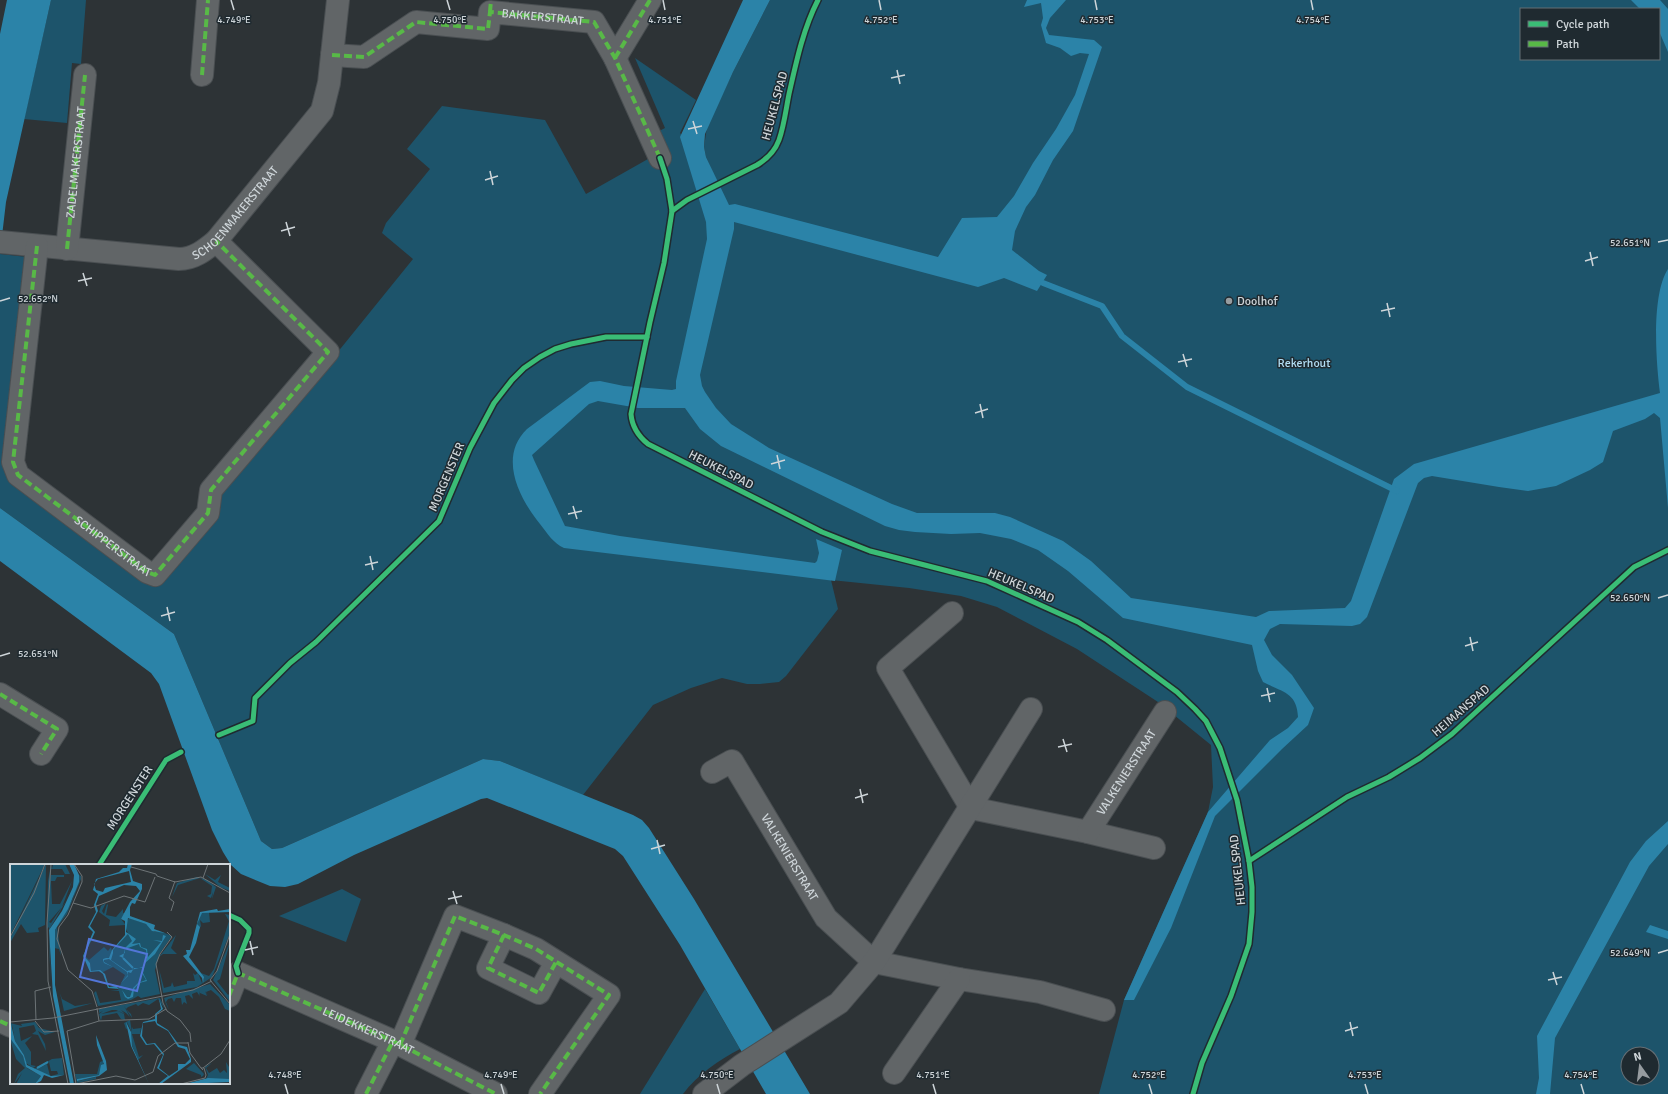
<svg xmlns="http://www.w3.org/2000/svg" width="1668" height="1094" font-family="Signika,sans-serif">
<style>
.green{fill:#1d546b;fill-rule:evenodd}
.water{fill:#2b83a8}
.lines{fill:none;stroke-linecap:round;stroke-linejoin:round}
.stream{stroke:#2b83a8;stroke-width:6}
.minor-casing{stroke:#4a4f52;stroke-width:24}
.minor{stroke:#616567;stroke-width:22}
.quiet{stroke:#58b947;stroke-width:4;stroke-dasharray:8 4;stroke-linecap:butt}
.cycleway-casing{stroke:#1f2a30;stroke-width:8}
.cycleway{stroke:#3abd76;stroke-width:5}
.ticks{fill:none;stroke:#ced5d9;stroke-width:1.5}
.poi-dot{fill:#969ca0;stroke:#1f2a30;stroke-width:1.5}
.labels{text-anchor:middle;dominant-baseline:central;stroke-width:3;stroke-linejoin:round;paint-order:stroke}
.street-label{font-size:12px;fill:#ced5d9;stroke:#1f2a30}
.poi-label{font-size:12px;fill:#ced5d9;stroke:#1f2a30;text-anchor:start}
.park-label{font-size:12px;fill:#b2ddf3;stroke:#1f2a30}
.inset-river{fill:none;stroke:#2b83a8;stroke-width:2}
.inset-road{fill:none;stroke:#6d7477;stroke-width:1}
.view{fill:#5276d8;fill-opacity:0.15;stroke:#5276d8;stroke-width:2}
.inset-edge{fill:none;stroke:#ced5d9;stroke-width:2}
.ticks-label{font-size:10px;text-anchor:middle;fill:#ced5d9;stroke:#1f2a30;stroke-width:3;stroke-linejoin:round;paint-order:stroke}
</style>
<rect width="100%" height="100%" fill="#2d3336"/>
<g class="green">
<polygon points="51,0 86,0 81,64 72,63 67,123 24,119"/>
<path d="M770 0H1668V1094H1099L1124 1000 1208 812 1213 787 1211 745 1158 702 1077 649 997 607 961 596 909 588 831 580 838 609 786 676 779 682 760 684H747L722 678 691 688 653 705 583 795 500 761 483 759 282 848 272 849 261 841 174 634 0 508V254L27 257 4 462 161 574 221 507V487L341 348 413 259 382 233 386 223 430 169 407 149 442 106 545 120 586 194 648 159 666 151 659 131 665 128 635 58 696 100 680 133 713 173 706 157 704 147 707 127 733 72ZM1521 9H1659V59H1521ZM1628 1054H1652V1078H1628Z"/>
<polygon points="342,889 361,899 346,942 279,916"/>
<path d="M705 989 740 1049C719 1060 697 1075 683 1094H640Z"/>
</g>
<g class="water">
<polygon points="7,0 51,0 6,202 0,253 0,34"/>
<path d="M743 0H770L733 72 705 134 704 147 706 157 729 205 735 204 938 257 962 218 997 217 1014 196 1033 163 1056 129 1075 95 1089 54 1080 53 1071 56 1060 48 1046 43 1041 25 1043 18 1041 3 1024 7 1027 0H1066L1050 18 1046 28 1049 35 1094 40 1102 47 1073 131 1053 160 1035 195 1026 207 1015 231 1012 250 1039 271 1047 275 1037 291 1004 278 978 287 734 222V229L700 375 702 386 705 392 716 408 731 424 769 448 892 504 917 513H995L1010 517 1063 541 1091 561 1131 598 1256 617 1269 611 1345 608 1351 601 1394 479 1414 464 1660 393C1656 362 1651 295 1668 269V508L1660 418 1654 413 1645 419 1613 431 1603 462 1590 470 1556 486 1528 491 1499 487 1432 476 1424 478 1418 483 1367 617 1360 624 1352 626 1280 624 1270 629 1264 640 1272 655 1292 675 1314 708 1308 725 1282 749 1215 816 1171 928 1134 1000H1124L1208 812 1270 740 1288 728 1298 717C1297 692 1282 692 1263 682L1258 671 1252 645 1123 618 1068 571 1038 550 1011 539 980 533 951 534 915 532 899 530 885 526 721 446 700 429 685 408H638L598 401 589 404 532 455 534 460 565 526 620 536 815 563 817 561 819 553 816 539 842 550 835 581 564 548C553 543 548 534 540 524 519 498 498 457 527 429L590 382 600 381 624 386 672 390 676 389V381L707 239 706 222 680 137Z"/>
<polygon points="1631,0 1660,0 1668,9 1668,52 1659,31 1659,9 1640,9"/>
<polygon points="0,508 174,634 261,841 272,849 282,848 483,759 500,761 633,815 642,820 649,828 694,899 810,1094 766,1094 680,945 623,856 615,849 487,798 481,799 354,855 298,884 285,887 270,886 241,874 231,865 223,852 212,830 159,684 151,673 0,561"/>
<polygon points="1668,821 1668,844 1649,866 1555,1038 1550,1094 1536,1094 1539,1078 1537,1036 1630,862 1646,841"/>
<polygon points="1650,925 1668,931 1668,939 1646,932"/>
</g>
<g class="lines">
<polyline class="stream" points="1043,283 1102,306 1122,336 1187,387 1397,491"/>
<g class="minor-casing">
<g id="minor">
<polyline points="332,55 364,57 416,22 488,29 490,12 594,22 615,58 660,158"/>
<polyline points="615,58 650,0"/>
<polyline points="202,75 208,0"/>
<path id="s1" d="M0 242 179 259C194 259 205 250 216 241L322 111 329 83 338 0"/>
<polyline points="37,246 13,462 18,475 147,572 155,575 208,513 211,490 328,352 216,241"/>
<path id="s2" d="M67 249 85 75"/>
<polyline points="952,613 888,668 971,808 1088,832 1154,848"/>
<polyline points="0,694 57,729 41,754"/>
<path id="s3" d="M712 772 732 761 826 918 874 962 959 979 1040 992 1104 1010"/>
<path id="s4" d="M1088 832 1165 712"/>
<polyline points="504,935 488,968 539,993 556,962"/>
<path id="s5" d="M229 996 238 973 393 1041 496 1094"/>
<polyline points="0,1021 11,1026"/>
<polyline points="400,1045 455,916 504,935 536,949 609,995 540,1094"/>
<polyline points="894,1073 959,979"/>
<polyline points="366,1094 393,1041"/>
<polyline points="704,1094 742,1065 839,1003 874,962 1031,709"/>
</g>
</g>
<use href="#minor" class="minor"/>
<g class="quiet">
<polyline points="490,12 491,0"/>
<path id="s6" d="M332 55 364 57 416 22 488 29 490 12 594 22 615 58 660 158"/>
<polyline points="615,58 650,0"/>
<polyline points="202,75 208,0"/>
<path id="s7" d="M37 246 13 462 18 475 147 572 155 575 208 513 211 490 328 352 216 241"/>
<polyline points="67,249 85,75"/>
<polyline points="0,694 57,729 41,754"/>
<polyline points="504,935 488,968 539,993 556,962"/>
<polyline points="229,996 238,973 393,1041 496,1094"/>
<polyline points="0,1021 11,1026"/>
<polyline points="400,1045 455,916 504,935 536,949 609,995 540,1094"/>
<polyline points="366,1094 393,1041"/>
</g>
<g class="cycleway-casing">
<g id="cycleway">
<path d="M660 158 667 179 672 211 664 263 650 322 631 414C632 427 638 436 648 444L822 532 870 551 987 581 1078 622 1107 640 1177 692 1195 709 1206 721 1220 748 1237 800 1249 861 1252 887V912L1249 944 1231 996 1202 1063 1193 1094"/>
<path d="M672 211 687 200 757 165C767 159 775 151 779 140 784 126 786 109 789 94 796 63 803 29 818 0"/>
<polyline points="219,735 253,721 255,698 290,663 316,642 439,521 470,448 494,403 512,380 524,368 540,357 555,349 571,344 606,337 647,337"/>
<polyline points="1249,861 1347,797 1389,777 1420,758 1452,734 1634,567 1668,550"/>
<polyline points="99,865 166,760 181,752"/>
<polyline points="229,915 240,920 249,929 249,933 236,966 238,973"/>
</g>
</g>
<use href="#cycleway" class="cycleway"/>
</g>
<path class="ticks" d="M231 0 234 10M447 0 450 10M663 0 665 10M879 0 881 10M1095 0 1097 10M1311 0 1313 10M897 70 900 84M891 78 905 75M693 121 697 134M688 129 702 126M490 171 493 185M485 180 498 176M286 222 290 236M281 231 295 227M1658 242 1668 240M1590 252 1593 266M1585 261 1598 257M83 273 87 286M78 281 92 278M0 301 10 298M1387 303 1390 317M1381 311 1395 308M1183 354 1187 367M1178 362 1192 359M980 404 983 418M975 413 988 409M777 455 780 469M771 464 785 460M573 506 577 519M568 514 582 511M370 556 373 570M365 565 378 562M1658 598 1668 595M167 607 170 621M161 616 175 612M1470 637 1473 651M1465 646 1478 642M0 656 10 653M1267 688 1270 702M1261 696 1275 693M1063 739 1067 752M1058 747 1072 744M860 789 863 803M855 798 868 794M657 840 660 854M651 849 665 845M453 891 457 904M448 899 462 896M250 941 253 955M245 950 258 947M1658 953 1668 950M1553 972 1557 985M1548 980 1562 977M1350 1022 1353 1036M1345 1031 1358 1027M285 1084 288 1094M501 1084 504 1094M717 1084 720 1094M933 1084 936 1094M1149 1084 1152 1094M1365 1084 1368 1094M1581 1084 1584 1094"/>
<circle class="poi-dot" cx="1229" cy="301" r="4"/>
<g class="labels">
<g class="street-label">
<text stroke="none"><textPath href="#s6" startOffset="237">BAKKERSTRAAT</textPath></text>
<text transform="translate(775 106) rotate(-75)">HEUKELSPAD</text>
<text stroke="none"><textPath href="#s2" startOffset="87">ZADELMAKERSTRAAT</textPath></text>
<text stroke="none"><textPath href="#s1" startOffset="255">SCHOENMAKERSTRAAT</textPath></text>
<text transform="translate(721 470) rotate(27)">HEUKELSPAD</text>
<text transform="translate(447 477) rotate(-67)">MORGENSTER</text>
<text stroke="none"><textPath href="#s7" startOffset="350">SCHIPPERSTRAAT</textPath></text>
<text transform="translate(1021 586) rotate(23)">HEUKELSPAD</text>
<text transform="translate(1461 711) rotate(-41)">HEIMANSPAD</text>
<text stroke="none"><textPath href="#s4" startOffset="71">VALKENIERSTRAAT</textPath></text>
<text transform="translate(130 798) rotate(-57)">MORGENSTER</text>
<text stroke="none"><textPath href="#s3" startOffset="135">VALKENIERSTRAAT</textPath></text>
<text transform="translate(1238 870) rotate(-96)">HEUKELSPAD</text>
<text stroke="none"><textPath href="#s5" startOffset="167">LEIDEKKERSTRAAT</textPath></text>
</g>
<g class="poi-label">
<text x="1237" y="301">Doolhof</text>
</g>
<g class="park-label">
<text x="1304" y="363">Rekerhout</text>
</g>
</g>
<g transform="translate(10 864)">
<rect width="220" height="220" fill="#2d3336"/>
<path d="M0 0H35L0 72ZM36 0 35 61 28 64 29 68 17 69 11 60 0 79V74ZM41 0 42 5 43 0H55L60 10H55L52 5H41L40 15 41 11H54V13H47L45 17H41L42 40H50L62 17 52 43 39 58 41 59 56 37 39 66 41 120 39 82V63L37 65 38 17ZM195 10 205 16 211 11 208 18 220 24V27L210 23ZM69 11 71 12V18V15L57 50 47 63 51 92 49 85 44 84 45 66 63 34ZM187 13 197 16 206 23 202 35 203 28 201 34 197 32 201 30 202 22 190 14 168 21 162 33 167 19ZM96 39 92 47 94 50 97 40 98 41 96 51 106 53 113 45V49H116L111 55 115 60 119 54 136 60 145 68H152L145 65 162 72 150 89 145 106 150 130 131 134 128 132 121 136 88 142 84 129 86 127 90 139 111 136 109 127 100 126H108L115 111 103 103 93 108 81 107 80 99 74 92 77 84 75 92 79 96 94 83 98 87 101 83 102 87 118 70 115 61 99 62 100 56 89 48 91 42ZM199 48 200 58 193 59 190 56 191 62 188 67 187 60 191 49ZM215 50 220 51V69L202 113 187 123 153 129 149 105 154 124 161 122 162 118 164 123 177 120V117H185L183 109 185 111 188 109 192 119 194 115 191 109 199 112 204 105 219 57ZM166 71 161 84 167 90H153L149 93ZM220 78 210 115 207 117 218 131 220 129V138L203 116ZM200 120 220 141V147L215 145 209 133 201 126 196 128 198 132 195 127 197 132 190 129V133L189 127V131L187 128 182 130 183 135 179 131 175 132 177 140 174 138 172 141 171 134H166L164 138 162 134 158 135 156 138 159 146 156 140 154 134ZM50 129 52 135 65 142 83 139 54 147ZM150 134 155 145 148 135 139 141 133 139 128 142 126 140 118 143 116 145 121 150 122 154 114 142 120 153 116 149 111 146 115 150 106 146H102L91 150 108 147 114 150 115 156 111 155 107 149 92 152 91 157 89 150 93 147 89 149V145ZM120 156 122 168V163L123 165 131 164 130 170H122L129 193 133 191 128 196 121 179V167L117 158 118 164 116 165 114 159ZM25 158 29 164 45 168 35 171 28 167 35 180 36 187 28 171 22 170 26 167 24 161 9 164 11 177 22 172 15 179 21 188V201L26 202 23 204 16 199 14 191 5 177 2 161 0 171V159L12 162 11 160ZM0 175H2L13 192 17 204 31 212 25 220H6L12 209 4 220 8 210 15 204 6 195ZM52 194 54 211 41 212 48 210 47 207H41L39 198 27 205 37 200 40 212 24 205 42 195ZM95 196 89 211 67 215 68 217 86 213V215L67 219 65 210H87L90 198ZM216 198 219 203 220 215H196L198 211 195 203 202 199 196 204 199 209 207 204 210 209 214 206 217 209ZM184 199 194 210 193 212 191 213V211L176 205Z" fill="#1d546b"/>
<path d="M59 0H64L69 11V18L58 45 45 66V121L64 220H60L43 132 39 66 52 47 63 23 64 11ZM118 0H122L120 6 123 17 132 20V25L125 40 122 39 120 43V52L145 61 144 65 155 69 142 67 136 60 118 54 116 68 126 75 122 80 130 79 131 83 137 85 138 93 151 78 143 76 152 77 153 71 156 72 145 90 134 100 133 109 137 117 129 119 124 125 123 133 118 135 115 133 112 126 117 133H120L123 124 128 119 136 116 132 109 133 104H124L121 109 118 108V112L110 120 118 111 117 108 99 95 94 96V98L103 103 94 99 93 96V95L96 94H99L102 86 115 71V57L111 55 120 38 130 27 126 22 114 21 89 32 86 40 88 47 80 62 85 68 74 92 80 99 81 107 90 106 95 110 99 123 106 122 109 125 98 124 93 110 89 107 80 108 73 92 83 68 78 63 86 48 84 41 88 30 83 26 86 15 82 13 86 15 109 8 113 4H117ZM119 7 121 18 95 24 93 28 86 26 84 20 88 15ZM118 70 122 77 115 84V89L109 92 103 89V86ZM129 80 130 83 136 86 137 94 133 103 117 107 101 96 103 89 113 94 115 85ZM207 45 208 47 220 45V48L192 49 187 60 190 63 186 79 179 93 194 113 193 119 192 114 173 92 177 90 176 86H180L190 48ZM149 135 153 145 147 150V159L158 166 169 181 177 183 181 195V198L151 220H148L158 212 147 204 153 191 144 180 136 181 130 172 133 158 145 155V150L151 145ZM145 157 147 161 158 167 168 183 175 185 180 195 175 200H168V206L159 212 149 204 154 190 145 179 137 180 132 172 133 159ZM116 158 121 168 122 182 139 220 121 182ZM1 160 5 177 14 191 17 201 41 212 54 211 42 214 34 211 31 217 25 220 31 212 16 203 13 192 0 174ZM86 171 96 197 97 206 89 212 67 217V215L89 211 91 201 94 200 87 181ZM198 214 220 215V218L175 220Z" fill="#2b83a8" fill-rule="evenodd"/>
<path class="inset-river" d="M113 94 123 104M27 204 38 198"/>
<path class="inset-road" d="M41 0 37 59 38 117 58 220M64 0 72 12V18L58 51 49 63 47 75 58 106 82 127 87 143M121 3 146 10 147 12 165 18 191 13 220 29M193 14 198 0M159 34 165 17M159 34 164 38 161 47M63 39 81 44 114 32 135 38 145 13M157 68 162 73 150 90 146 100 153 139 157 147 170 156 180 169 181 178M0 73 24 29 35 0M200 116 207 107 220 70M200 116 220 140M25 127 41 123M25 127 26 156M87 144 89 157M25 157 34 168 49 167M89 157 139 155 156 145M0 158 43 154 183 126 202 117M178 178 180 189 191 204M193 204 211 190 220 176M66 220 106 212 125 216 143 208 148 192 165 179H178M66 220 57 167 89 157M171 220 195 214 196 211 194 204H191L193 206"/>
<path class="view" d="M79 75 137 90 127 127 70 113Z"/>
<rect width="220" height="220" class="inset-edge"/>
</g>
<g class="ticks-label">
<text x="234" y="23">4.749°E</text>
<text x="450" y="23">4.750°E</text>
<text x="665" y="23">4.751°E</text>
<text x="881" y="23">4.752°E</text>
<text x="1097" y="23">4.753°E</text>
<text x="1313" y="23">4.754°E</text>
<text x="1630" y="246">52.651°N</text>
<text x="38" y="302">52.652°N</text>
<text x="1630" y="601">52.650°N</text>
<text x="38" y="657">52.651°N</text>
<text x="1630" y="956">52.649°N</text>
<text x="285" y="1078">4.748°E</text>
<text x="501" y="1078">4.749°E</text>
<text x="717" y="1078">4.750°E</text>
<text x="933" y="1078">4.751°E</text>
<text x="1149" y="1078">4.752°E</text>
<text x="1365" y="1078">4.753°E</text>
<text x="1581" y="1078">4.754°E</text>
</g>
<rect x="1520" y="8" width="140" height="52" fill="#1f2a30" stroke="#656e74"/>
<rect x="1528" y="21" width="20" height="6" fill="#3abd76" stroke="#656e74"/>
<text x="1556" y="28" font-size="12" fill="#ced5d9">Cycle path</text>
<rect x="1528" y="41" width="20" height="6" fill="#58b947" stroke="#656e74"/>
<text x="1556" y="48" font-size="12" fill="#ced5d9">Path</text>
<g transform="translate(1640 1066) rotate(346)"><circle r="19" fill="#1f2a30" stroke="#656e74"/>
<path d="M0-3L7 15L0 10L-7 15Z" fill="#969ca0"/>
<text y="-6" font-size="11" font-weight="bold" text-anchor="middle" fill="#ced5d9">N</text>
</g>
</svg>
